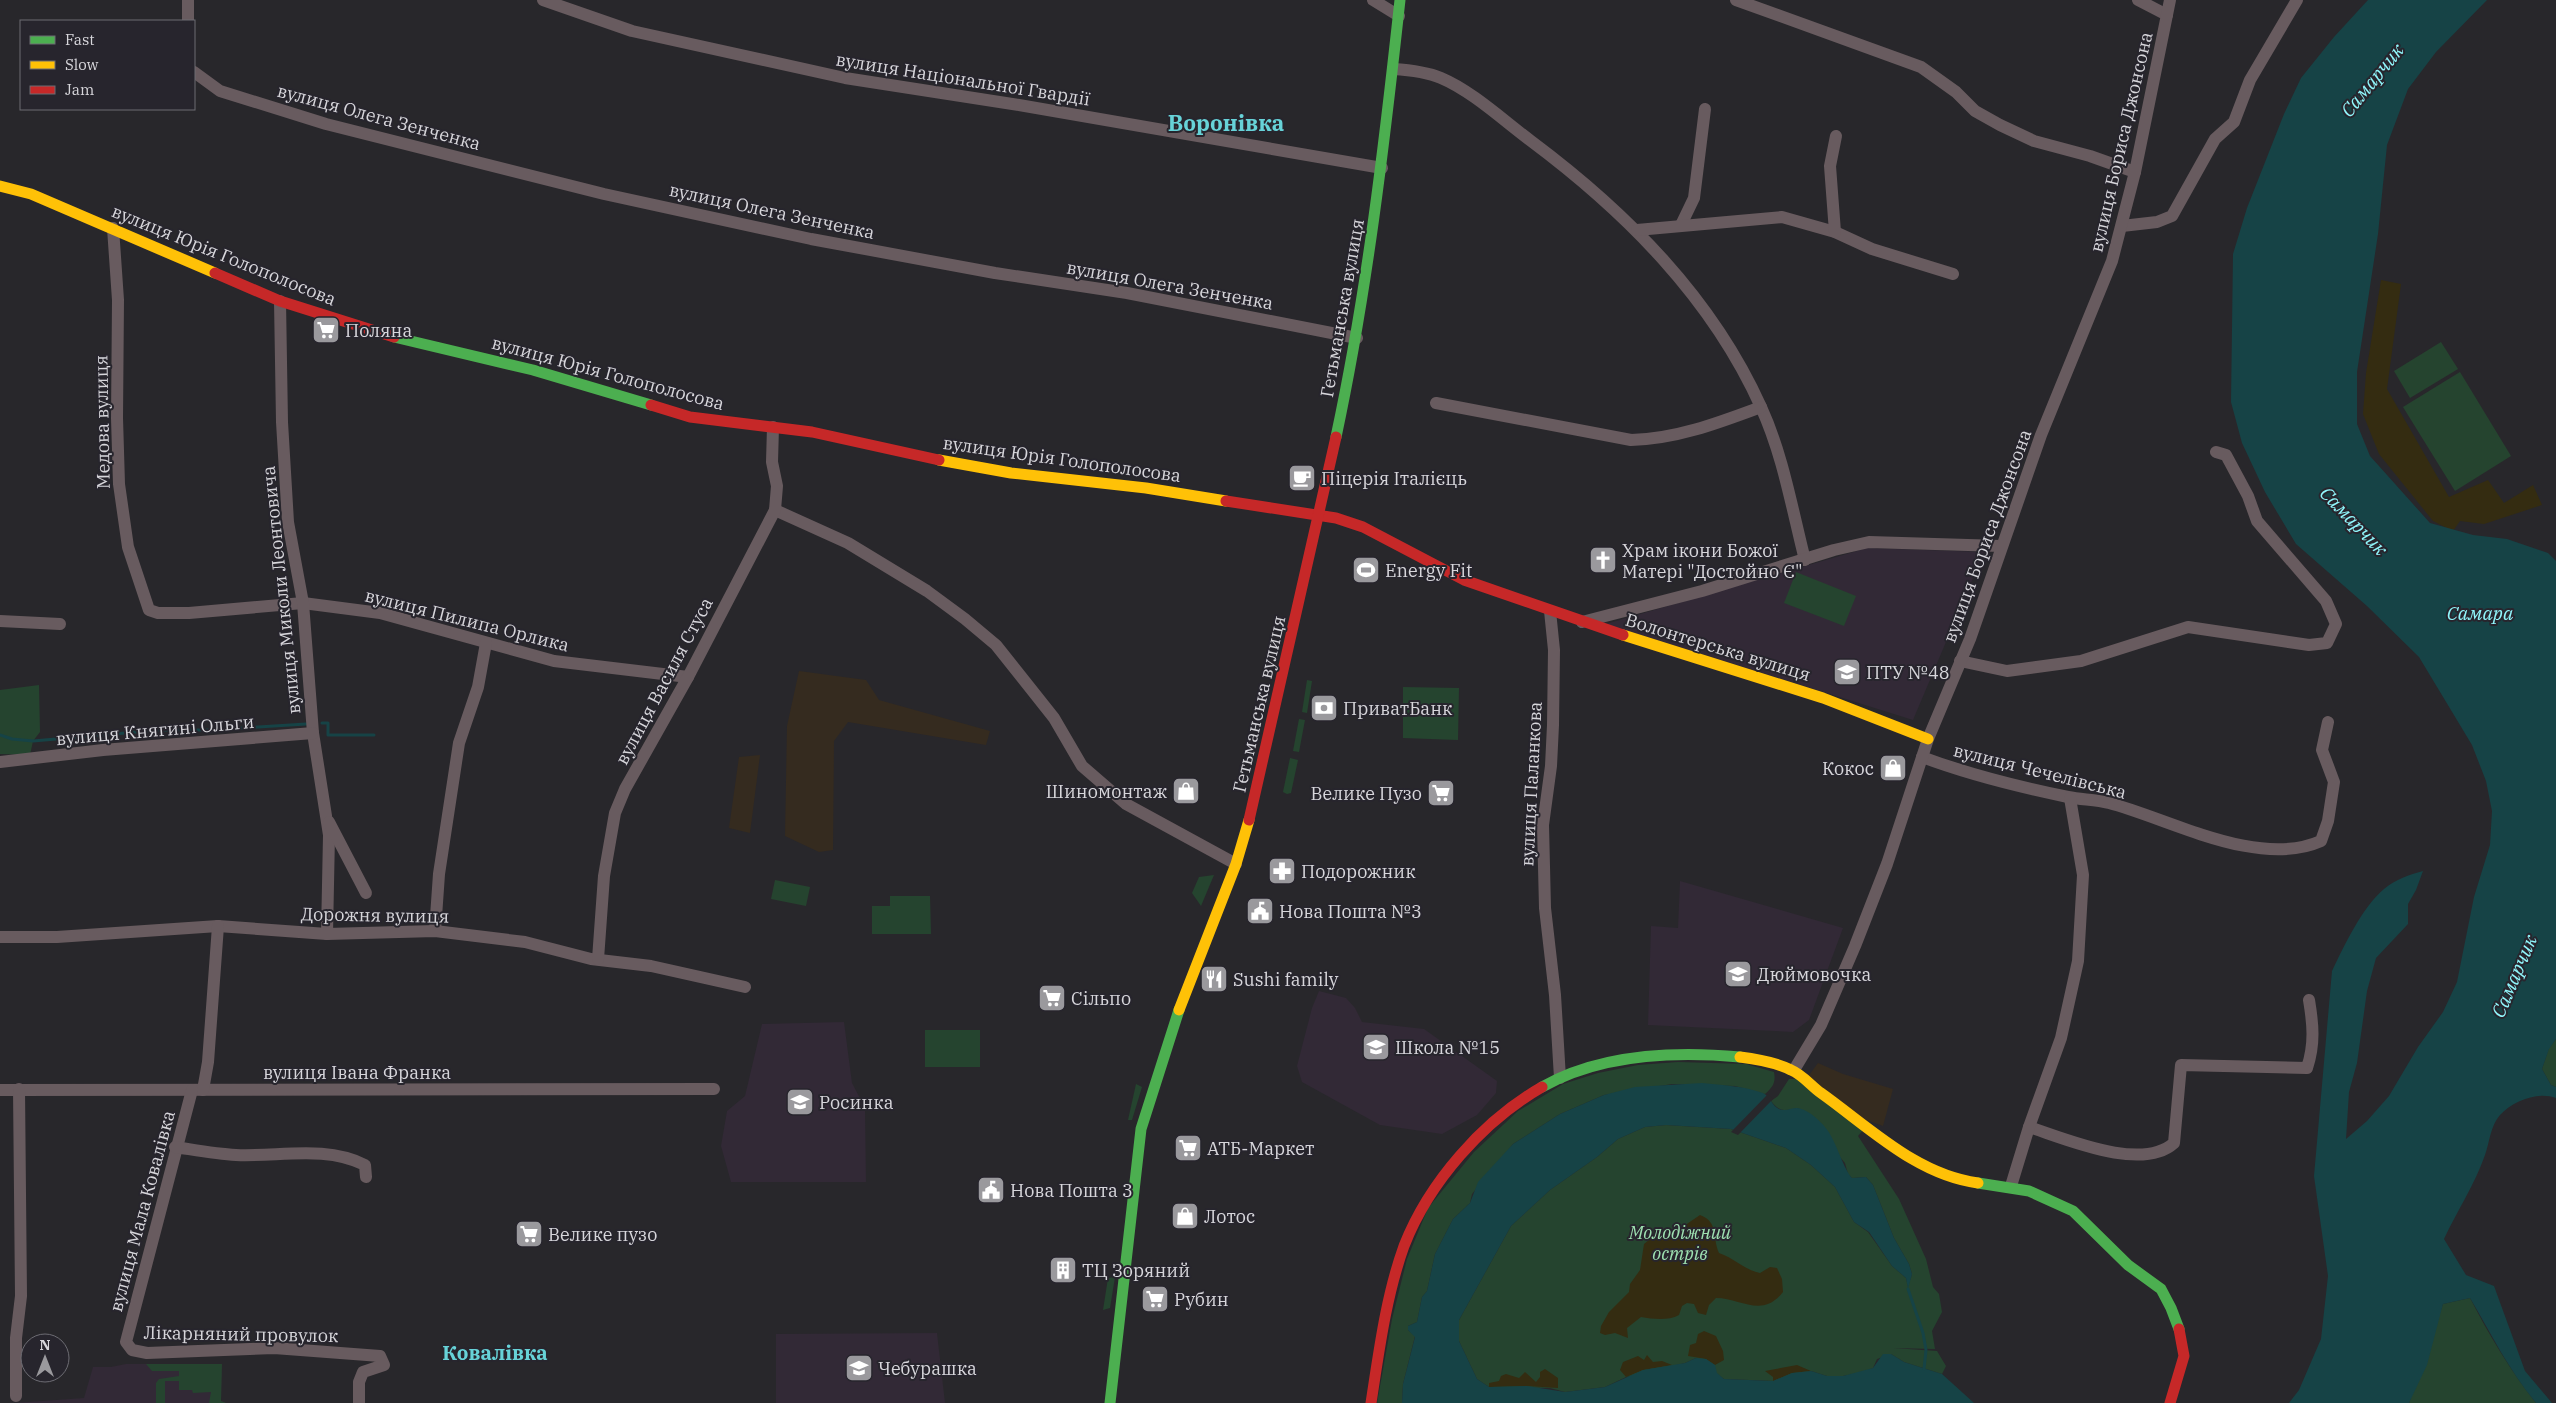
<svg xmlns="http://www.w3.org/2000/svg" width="2556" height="1403" font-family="'IBM Plex Serif',serif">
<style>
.industrial{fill:#352b1f}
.education{fill:#322936}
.green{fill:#25442f}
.sand{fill:#342c11}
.water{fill:#164346}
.pier{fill:#28272b}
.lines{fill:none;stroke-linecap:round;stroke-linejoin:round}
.stream{stroke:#164346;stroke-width:3}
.street{stroke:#685b5f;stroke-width:12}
.fast{stroke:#4caf50;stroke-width:11}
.slow{stroke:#ffc107;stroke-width:11}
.jam{stroke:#c62828;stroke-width:11}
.labels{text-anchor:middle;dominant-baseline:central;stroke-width:4;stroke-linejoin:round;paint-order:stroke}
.street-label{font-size:18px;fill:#d7d6db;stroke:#27252d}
.poi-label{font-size:18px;fill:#d7d6db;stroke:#27252d;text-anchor:start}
.park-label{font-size:18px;font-style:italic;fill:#9ee1b1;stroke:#27252d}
.water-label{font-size:19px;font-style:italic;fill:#90f6fb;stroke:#27252d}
.quarter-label{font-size:20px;font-weight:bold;fill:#67d3d8;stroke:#27252d}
.district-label{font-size:22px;font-weight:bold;fill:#67d3d8;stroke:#27252d}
</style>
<rect width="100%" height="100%" fill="#28272b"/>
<g class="industrial">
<polygon points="799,671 866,680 879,700 990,731 986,745 848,722 834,741 833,850 819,852 785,836 787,726"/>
<polygon points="760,755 750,833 729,828 739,757"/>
<polygon points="1818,1063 1843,1074 1893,1089 1883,1126 1864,1119 1807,1078"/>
</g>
<g class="education">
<polygon points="1867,548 1984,552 1913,720 1606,624"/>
<polygon points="1680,881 1843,928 1809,1020 1793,1032 1648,1025 1651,926 1678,928"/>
<polygon points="1319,991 1346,998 1355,1008 1362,1022 1424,1029 1497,1081 1496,1093 1477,1115 1442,1134 1380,1125 1302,1082 1297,1066 1312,1008"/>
<polygon points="844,1022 852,1083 865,1108 866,1182 731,1182 721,1146 727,1111 745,1096 762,1024"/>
<polygon points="937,1333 945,1403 776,1403 776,1334"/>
<polygon points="126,1364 222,1364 221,1401 226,1403 14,1403 84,1398 93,1367 111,1367"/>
</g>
<g class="green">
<polygon points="2441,342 2458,369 2410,398 2394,371"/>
<polygon points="2460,372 2511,456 2455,491 2403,407"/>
<polygon points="1796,572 1856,596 1844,626 1784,603"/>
<polygon points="1307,680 1312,681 1307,713 1302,712"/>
<polygon points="39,685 40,732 33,741 30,755 0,754 0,690"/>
<polygon points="1403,687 1459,688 1458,740 1403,738"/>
<polygon points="1299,719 1305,720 1299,752 1293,751"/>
<polygon points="1290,758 1298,760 1291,793 1287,794 1283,792"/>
<polygon points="1214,875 1201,906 1192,893 1199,877"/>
<polygon points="775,880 810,887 806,906 771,899"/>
<polygon points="890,896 930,896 931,934 872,934 872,906 890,906"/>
<rect x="925" y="1030" width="55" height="37"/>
<polygon points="2556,1039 2556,1087 2551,1085 2542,1069 2549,1048"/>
<path d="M1678 1062 1746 1064 1774 1072C1776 1082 1773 1087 1765 1094L1735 1086 1672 1084 1604 1095 1560 1114 1513 1144 1472 1194 1470 1203 1453 1219 1435 1254 1427 1291 1422 1297 1417 1322 1408 1326V1330L1415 1336 1403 1384 1402 1403H1377L1392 1319 1407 1259 1428 1208 1474 1152 1518 1111 1563 1084 1598 1073 1638 1065Z"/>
<path d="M1789 1079H1797L1865 1128 1858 1136 1899 1199 1926 1259 1933 1287 1939 1294 1942 1312 1932 1331 1935 1349 1893 1348 1937 1351 1946 1366 1942 1374 1904 1362 1891 1354 1877 1359 1873 1368 1863 1372 1843 1376H1827L1811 1371 1773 1381 1724 1379 1696 1358 1685 1363 1626 1377 1605 1387 1565 1392 1550 1388 1489 1387 1477 1379 1459 1341V1320L1511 1226 1550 1190 1597 1157 1618 1139 1645 1127 1666 1125 1731 1129 1786 1148 1811 1165 1835 1187 1854 1222 1868 1232 1892 1266 1906 1278 1908 1287 1912 1274 1909 1264 1894 1238 1873 1185 1866 1177 1852 1178 1848 1174 1845 1163 1798 1108C1786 1111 1779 1112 1771 1101L1778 1096Z"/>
<polygon points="1136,1084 1142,1087 1132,1120 1128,1120"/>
<polygon points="1115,1277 1110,1308 1103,1310 1108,1278"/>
<path d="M2470 1298C2489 1335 2510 1370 2536 1403H2409L2443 1304Z"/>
<polygon points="146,1364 222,1364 221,1401 226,1403 209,1403 211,1392 193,1393 192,1390 179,1390 179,1381 165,1381 165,1403 156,1403 156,1383 159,1379 179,1376 179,1371 152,1371"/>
</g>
<g class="sand">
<polygon points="2381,280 2401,284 2387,389 2449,497 2488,480 2504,503 2533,485 2542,505 2484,524 2460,521 2453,531 2433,521 2379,454 2363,414 2366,373"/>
<path d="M1700 1215C1719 1222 1712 1237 1719 1253 1734 1258 1745 1270 1760 1273L1770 1267 1777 1268 1782 1279 1783 1292C1762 1319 1741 1298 1716 1298L1709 1305 1706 1315 1698 1313 1694 1304 1687 1303 1682 1306 1679 1315C1668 1321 1653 1319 1641 1317L1627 1328 1628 1338 1615 1333 1605 1335 1600 1333 1601 1326 1609 1312 1629 1292 1630 1284 1640 1270 1644 1244 1650 1239 1675 1232Z"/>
<polygon points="1704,1331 1716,1336 1723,1351 1724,1360 1715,1365 1706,1359 1688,1356 1690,1345 1696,1343 1698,1334"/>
<polygon points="1647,1355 1653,1362 1662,1361 1672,1365 1643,1370 1626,1377 1620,1370 1623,1362 1638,1356 1644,1360"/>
<polygon points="1797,1365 1811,1371 1792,1373 1773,1381 1773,1377 1765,1371"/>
<polygon points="1545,1369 1558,1378 1558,1388 1527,1386 1489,1387 1489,1383 1499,1381 1501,1376 1506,1374 1519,1378 1525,1372 1536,1382 1540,1377 1540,1372"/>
</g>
<g class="water">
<path d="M2368 0H2487L2436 52 2408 89 2387 145 2378 234 2357 372V424L2370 456 2430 523 2473 535 2507 539 2548 553 2556 561V1039L2549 1049 2542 1069 2551 1085 2556 1087V1098C2538 1091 2513 1101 2500 1115 2490 1127 2490 1141 2485 1155 2475 1184 2457 1211 2444 1239L2466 1275 2494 1286 2525 1371 2552 1403H2536C2508 1369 2492 1335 2470 1298L2443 1304 2427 1365 2409 1403H2289L2299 1390 2321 1339 2328 1276 2314 1176 2332 971C2344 946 2363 906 2384 889 2396 879 2409 875 2423 871L2416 890 2408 904V924L2376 958 2367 991 2357 1063 2349 1092 2346 1139 2367 1121 2389 1096 2418 1047 2443 1012 2457 982 2474 897 2490 845 2492 811 2486 781 2472 745 2419 657 2367 606 2296 544 2265 492 2242 443 2231 402 2233 254 2247 208 2284 114 2301 78 2334 37Z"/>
<path d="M1702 1083C1722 1085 1744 1086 1763 1093 1770 1096 1772 1106 1779 1109 1786 1112 1790 1108 1797 1108 1808 1109 1822 1122 1828 1131 1837 1144 1844 1170 1852 1178L1866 1177 1873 1185 1894 1238 1909 1264 1912 1274 1908 1289 1906 1278 1892 1266 1869 1232 1854 1222 1835 1187 1811 1165 1786 1148 1731 1129 1666 1125 1645 1127 1618 1139 1597 1157 1550 1190 1511 1226 1459 1320V1341L1477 1379 1489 1387 1527 1386 1565 1392 1605 1387 1643 1370 1685 1363 1696 1358 1706 1359 1715 1365 1717 1373 1724 1379 1773 1381 1792 1373 1811 1371 1827 1376H1843L1873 1368 1883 1354H1891L1904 1362 1942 1374 1974 1403H1402L1403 1384 1415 1337 1408 1330V1326L1417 1322 1422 1297 1427 1291 1435 1254 1453 1219 1470 1203 1478 1182 1513 1144 1560 1114 1604 1095 1635 1087Z"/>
</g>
<polygon class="pier" points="1768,1094 1773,1099 1738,1135 1731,1132"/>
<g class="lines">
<g class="stream">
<polyline points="322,723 328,723 328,735 374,735"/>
<polyline points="0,735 12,739 33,741 160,730 213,730 306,724"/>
<polyline points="1908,1289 1923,1333 1926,1350 1924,1369"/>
</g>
<g class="street">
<polyline points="543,0 632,31 845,78 1019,105 1382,168"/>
<polyline points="1373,0 1399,16"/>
<polyline points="1736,0 1921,67 1956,92 1975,111 2000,125 2034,141 2090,156 2135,172"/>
<polyline points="2138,0 2167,15"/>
<polyline points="188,21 188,0"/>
<path d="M1393 69C1409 70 1427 72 1441 78 1472 91 1504 121 1531 141 1626 212 1712 298 1761 407 1783 455 1792 509 1805 560"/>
<polyline points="194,72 220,91 326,124 604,194 811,239 995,273 1127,293 1357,338"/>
<polyline points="1681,225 1694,198 1705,109"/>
<polyline points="2122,226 2157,222 2172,216 2215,139 2234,122 2250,80 2297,0"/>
<polyline points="113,228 118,300 117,418 119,484 128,547 149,610 158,613 189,613 303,603 380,613 554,661 688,677"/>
<polyline points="1637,230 1782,217 1835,232 1872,249 1953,274"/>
<polyline points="1835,232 1830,166 1836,136"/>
<polyline points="280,301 282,422 288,522 303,603 313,733 329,835 327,934"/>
<path d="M1436 403 1631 440C1676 439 1718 423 1761 407"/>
<polyline points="775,510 848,543 927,591 965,619 996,645 1054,718 1082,766 1126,804 1236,864"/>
<polyline points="1550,611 1554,650 1553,725 1551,766 1543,825 1545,908 1555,995 1560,1078"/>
<polyline points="0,621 60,624"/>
<polyline points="1582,622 1702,591 1834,550 1869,542 2001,546"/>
<polyline points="1960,661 2007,671 2081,661 2188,627 2309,645 2327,643 2336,624 2326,601 2257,521 2248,496 2226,455 2216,452"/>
<path d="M1922 757C1970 775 2019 787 2068 797 2082 800 2096 799 2109 803 2170 819 2258 869 2321 841L2328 821 2334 782 2322 750 2328 722"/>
<polyline points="0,762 103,750 313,733"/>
<polyline points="329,822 366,893"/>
<polyline points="435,931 439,874 459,743 478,687 486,643"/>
<polyline points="0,937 57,937 218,926 327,934 435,931 525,942 591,959 651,966 745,987"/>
<polyline points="598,959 604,876 615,813 625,789 688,677 775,510 777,486 772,462 773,427"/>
<polyline points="1794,1070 1821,1025 1855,946 1887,864 1928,739 1970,639 2041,435 2112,261 2135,172 2170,0"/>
<polyline points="0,1090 714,1089"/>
<polyline points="192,1090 126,1342 132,1350 147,1353 274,1348 380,1356 384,1365 363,1372 359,1382 359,1403"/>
<polyline points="203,1090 208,1062 218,926"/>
<path d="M2029 1127C2066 1139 2142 1172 2174 1143L2181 1065 2307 1068C2315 1044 2313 1024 2309 1000"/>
<path d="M175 1147C195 1150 216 1154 236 1155 279 1157 325 1145 365 1165L366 1177"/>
<polyline points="2011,1186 2029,1127 2061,1038 2078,961 2083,875 2070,798"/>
<polyline points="16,1396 16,1338 21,1296 19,1089"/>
</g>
<g class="fast">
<polyline points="394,337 533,370 651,405"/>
<path d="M1336 437C1367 292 1384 147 1400 0"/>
<path d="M1542 1087C1600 1054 1675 1051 1740 1057"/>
<polyline points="1978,1183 2029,1191 2073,1211 2128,1265 2161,1289 2171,1308 2179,1329"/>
<polyline points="1110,1403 1141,1129 1179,1010"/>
</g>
<g class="slow">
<polyline points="0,186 31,194 215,273"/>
<polyline points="939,460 1011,473 1146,488 1226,501"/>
<polyline points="1623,635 1823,698 1928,739"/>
<polyline points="1179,1010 1236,864 1249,820"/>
<path d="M1740 1057C1757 1059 1775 1062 1791 1070 1803 1075 1811 1086 1821 1093 1870 1128 1917 1175 1978 1183"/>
</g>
<g class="jam">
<polyline points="215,273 280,301 394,337"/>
<polyline points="651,405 690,417 812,432 939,460"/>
<polyline points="1226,501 1336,518 1363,527 1464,580 1623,635"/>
<polyline points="1249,820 1336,437"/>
<path d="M1371 1403C1379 1351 1386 1296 1404 1246 1429 1182 1483 1121 1542 1087"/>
<polyline points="2170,1403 2184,1356 2179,1329"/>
</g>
</g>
<defs>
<g id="supermarket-square" transform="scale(1.4375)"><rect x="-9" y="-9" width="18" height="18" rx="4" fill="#9a999d" stroke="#27252d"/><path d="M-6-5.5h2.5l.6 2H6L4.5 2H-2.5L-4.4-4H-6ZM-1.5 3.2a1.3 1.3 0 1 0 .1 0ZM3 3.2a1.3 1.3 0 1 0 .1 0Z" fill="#fff"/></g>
<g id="cafe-square" transform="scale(1.4375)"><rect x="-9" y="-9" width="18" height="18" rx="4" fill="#9a999d" stroke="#27252d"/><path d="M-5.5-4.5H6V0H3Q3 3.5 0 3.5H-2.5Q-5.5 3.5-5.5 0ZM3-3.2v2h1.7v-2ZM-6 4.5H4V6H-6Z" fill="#fff"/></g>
<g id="church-square" transform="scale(1.4375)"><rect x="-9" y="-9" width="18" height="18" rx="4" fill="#9a999d" stroke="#27252d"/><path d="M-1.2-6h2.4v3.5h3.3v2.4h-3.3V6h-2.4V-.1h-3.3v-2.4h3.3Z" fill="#fff"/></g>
<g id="stadium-square" transform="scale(1.4375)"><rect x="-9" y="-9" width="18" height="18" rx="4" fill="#9a999d" stroke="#27252d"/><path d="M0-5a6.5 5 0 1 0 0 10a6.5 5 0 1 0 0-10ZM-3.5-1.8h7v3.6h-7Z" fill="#fff"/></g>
<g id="university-square" transform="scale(1.4375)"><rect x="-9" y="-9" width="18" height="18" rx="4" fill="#9a999d" stroke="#27252d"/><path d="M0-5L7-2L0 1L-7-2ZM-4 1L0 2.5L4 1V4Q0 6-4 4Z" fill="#fff"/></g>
<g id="bank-square" transform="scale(1.4375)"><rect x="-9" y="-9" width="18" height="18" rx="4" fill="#9a999d" stroke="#27252d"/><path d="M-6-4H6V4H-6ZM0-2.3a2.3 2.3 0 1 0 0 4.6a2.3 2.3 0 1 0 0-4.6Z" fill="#fff"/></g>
<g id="shop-square" transform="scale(1.4375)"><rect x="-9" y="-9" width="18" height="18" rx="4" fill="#9a999d" stroke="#27252d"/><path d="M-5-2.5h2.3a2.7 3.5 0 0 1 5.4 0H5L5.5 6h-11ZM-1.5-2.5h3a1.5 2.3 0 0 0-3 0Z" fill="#fff"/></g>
<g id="pharmacy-square" transform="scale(1.4375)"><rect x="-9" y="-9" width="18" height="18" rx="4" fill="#9a999d" stroke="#27252d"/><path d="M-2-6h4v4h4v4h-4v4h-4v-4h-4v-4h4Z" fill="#fff"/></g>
<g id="civic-square" transform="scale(1.4375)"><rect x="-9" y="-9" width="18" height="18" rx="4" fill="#9a999d" stroke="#27252d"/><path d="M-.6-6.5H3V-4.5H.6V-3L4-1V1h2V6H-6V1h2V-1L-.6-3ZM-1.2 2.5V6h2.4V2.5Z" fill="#fff"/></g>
<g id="school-square" transform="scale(1.4375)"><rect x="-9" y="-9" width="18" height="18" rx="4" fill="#9a999d" stroke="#27252d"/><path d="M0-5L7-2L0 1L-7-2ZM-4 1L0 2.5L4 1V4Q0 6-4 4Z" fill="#fff"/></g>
<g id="restaurant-square" transform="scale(1.4375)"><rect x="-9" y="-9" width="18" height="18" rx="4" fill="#9a999d" stroke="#27252d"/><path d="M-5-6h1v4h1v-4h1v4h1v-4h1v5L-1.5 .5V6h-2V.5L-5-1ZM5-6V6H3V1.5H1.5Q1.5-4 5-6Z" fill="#fff"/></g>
<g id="building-square" transform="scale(1.4375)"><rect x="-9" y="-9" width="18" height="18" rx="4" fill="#9a999d" stroke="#27252d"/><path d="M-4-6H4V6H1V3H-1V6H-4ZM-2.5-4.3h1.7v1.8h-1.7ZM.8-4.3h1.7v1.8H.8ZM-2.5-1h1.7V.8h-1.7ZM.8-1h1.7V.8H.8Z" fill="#fff"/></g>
</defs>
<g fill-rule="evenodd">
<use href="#supermarket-square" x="326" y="330"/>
<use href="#cafe-square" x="1302" y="478"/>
<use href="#church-square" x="1603" y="560"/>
<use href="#stadium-square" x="1366" y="570"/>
<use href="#university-square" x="1847" y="672"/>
<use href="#bank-square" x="1324" y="708"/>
<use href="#shop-square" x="1893" y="768"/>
<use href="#shop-square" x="1186" y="791"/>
<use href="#supermarket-square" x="1441" y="793"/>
<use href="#pharmacy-square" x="1282" y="871"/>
<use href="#civic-square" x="1260" y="911"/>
<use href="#school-square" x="1738" y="974"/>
<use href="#restaurant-square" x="1214" y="979"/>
<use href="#supermarket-square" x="1052" y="998"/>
<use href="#school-square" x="1376" y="1047"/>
<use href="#school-square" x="800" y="1102"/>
<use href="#supermarket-square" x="1188" y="1148"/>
<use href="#civic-square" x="991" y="1190"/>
<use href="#shop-square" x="1185" y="1216"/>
<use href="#supermarket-square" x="529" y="1234"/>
<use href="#building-square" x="1063" y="1270"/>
<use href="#supermarket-square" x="1155" y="1299"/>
<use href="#school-square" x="859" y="1368"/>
</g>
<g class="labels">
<g class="street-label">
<text transform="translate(963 79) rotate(9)">вулиця Національної Гвардії</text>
<text transform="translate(379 117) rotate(15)">вулиця Олега Зенченка</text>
<text transform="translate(2121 142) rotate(-77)">вулиця Бориса Джонсона</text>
<text transform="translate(772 211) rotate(12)">вулиця Олега Зенченка</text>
<text transform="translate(224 255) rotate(22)">вулиця Юрія Голополосова</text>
<text transform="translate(1170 285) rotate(10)">вулиця Олега Зенченка</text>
<text transform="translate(1342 308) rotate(-80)">Гетьманська вулиця</text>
<text transform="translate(608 373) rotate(15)">вулиця Юрія Голополосова</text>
<text transform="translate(102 422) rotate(-91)">Медова вулиця</text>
<text transform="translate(1062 459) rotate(8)">вулиця Юрія Голополосова</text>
<text transform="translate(1987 536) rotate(-70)">вулиця Бориса Джонсона</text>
<text transform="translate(281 590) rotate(-96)">вулиця Миколи Леонтовича</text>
<text transform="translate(467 620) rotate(14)">вулиця Пилипа Орлика</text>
<text transform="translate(1718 647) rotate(17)">Волонтерська вулиця</text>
<text transform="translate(664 681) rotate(-62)">вулиця Василя Стуса</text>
<text transform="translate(1259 704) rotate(-77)">Гетьманська вулиця</text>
<text transform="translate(155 730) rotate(-5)">вулиця Княгині Ольги</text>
<text transform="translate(2040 771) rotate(14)">вулиця Чечелівська</text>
<text transform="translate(1531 784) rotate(-87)">вулиця Паланкова</text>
<text transform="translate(375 915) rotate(1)">Дорожня вулиця</text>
<text x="357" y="1072">вулиця Івана Франка</text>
<text transform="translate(142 1211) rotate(-75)">вулиця Мала Ковалівка</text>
<text transform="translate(241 1334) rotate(1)">Лікарняний провулок</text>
</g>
<g class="poi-label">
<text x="345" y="330">Поляна</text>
<text x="1321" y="478">Піцерія Італієць</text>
<text x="1622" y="550">Храм ікони Божої<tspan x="1622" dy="21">Матері "Достойно Є"</tspan></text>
<text x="1385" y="570">Energy Fit</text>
<text x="1866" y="672">ПТУ №48</text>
<text x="1343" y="708">ПриватБанк</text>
<text x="1874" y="768" text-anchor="end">Кокос</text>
<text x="1167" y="791" text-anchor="end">Шиномонтаж</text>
<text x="1422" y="793" text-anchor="end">Велике Пузо</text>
<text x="1301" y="871">Подорожник</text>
<text x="1279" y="911">Нова Пошта №3</text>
<text x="1757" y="974">Дюймовочка</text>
<text x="1233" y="979">Sushi family</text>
<text x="1071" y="998">Сільпо</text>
<text x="1395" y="1047">Школа №15</text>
<text x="819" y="1102">Росинка</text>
<text x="1207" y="1148">АТБ-Маркет</text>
<text x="1010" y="1190">Нова Пошта 3</text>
<text x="1204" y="1216">Лотос</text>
<text x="548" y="1234">Велике пузо</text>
<text x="1082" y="1270">ТЦ Зоряний</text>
<text x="1174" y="1299">Рубин</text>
<text x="878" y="1368">Чебурашка</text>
</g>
<g class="park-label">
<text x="1680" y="1232">Молодіжний<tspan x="1680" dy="21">острів</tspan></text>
</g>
<g class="water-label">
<text transform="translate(2372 80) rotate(-51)">Самарчик</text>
<text transform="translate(2354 521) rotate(46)">Самарчик</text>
<text x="2480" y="613">Самара</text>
<text transform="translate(2514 976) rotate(-67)">Самарчик</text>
</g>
<g class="quarter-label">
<text x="495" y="1352">Ковалівка</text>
</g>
<g class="district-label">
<text x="1226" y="122">Воронівка</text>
</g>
</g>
<rect x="20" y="20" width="175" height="90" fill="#27252d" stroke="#6d6c73"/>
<rect x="30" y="36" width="25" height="8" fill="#4caf50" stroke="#6d6c73"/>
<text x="65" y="45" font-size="15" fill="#d7d6db">Fast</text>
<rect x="30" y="61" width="25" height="8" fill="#ffc107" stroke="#6d6c73"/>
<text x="65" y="70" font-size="15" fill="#d7d6db">Slow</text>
<rect x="30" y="86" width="25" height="8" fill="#c62828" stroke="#6d6c73"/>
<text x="65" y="95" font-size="15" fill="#d7d6db">Jam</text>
<g transform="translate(45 1358)"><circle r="24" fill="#27252d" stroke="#6d6c73"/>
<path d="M0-4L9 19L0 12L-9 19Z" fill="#9a999d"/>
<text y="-8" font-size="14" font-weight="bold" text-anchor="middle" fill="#d7d6db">N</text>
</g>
</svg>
